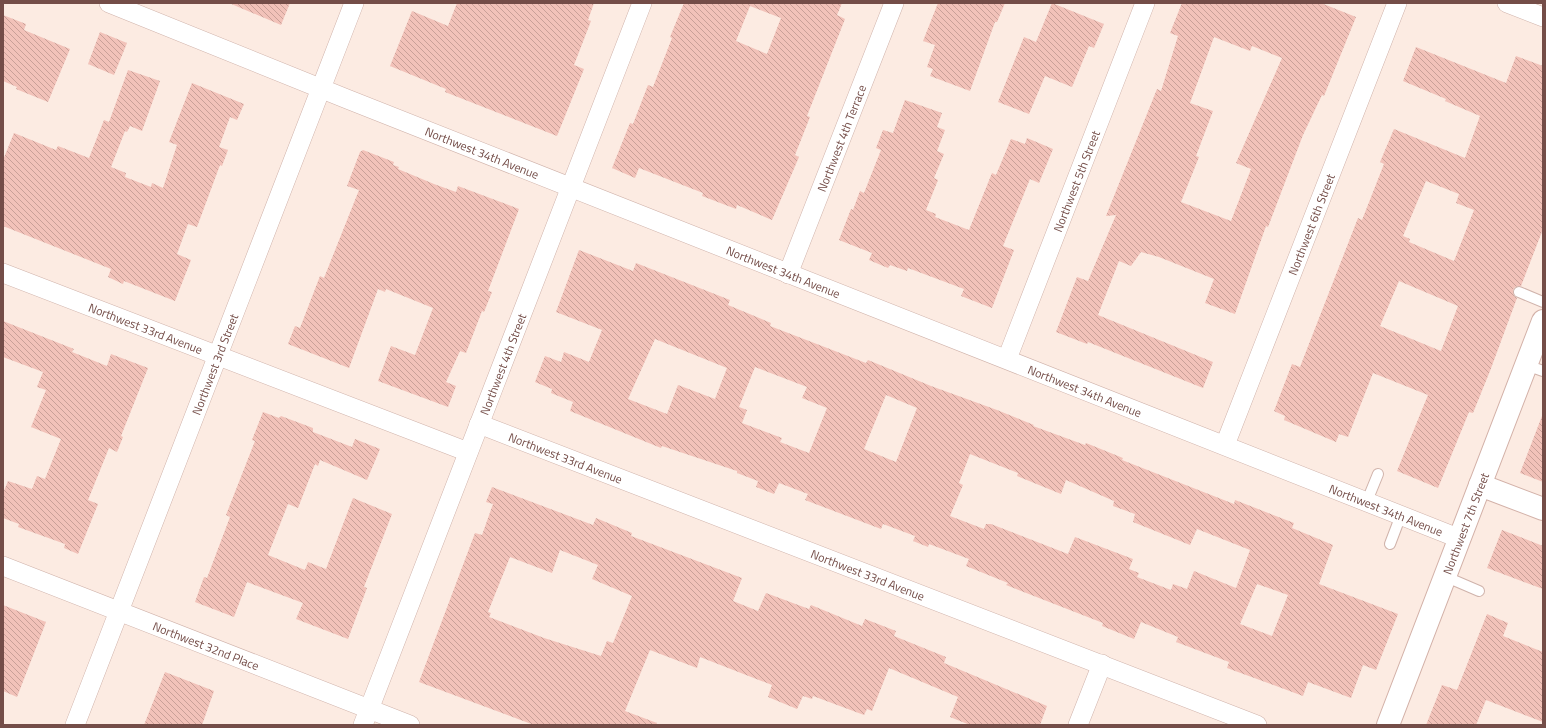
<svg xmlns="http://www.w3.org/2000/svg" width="1546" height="728" font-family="'Titillium Web',sans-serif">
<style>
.building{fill:url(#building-back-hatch);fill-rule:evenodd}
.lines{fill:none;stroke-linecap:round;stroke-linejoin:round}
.lane-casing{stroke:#d0b3ab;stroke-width:12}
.street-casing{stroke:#d0b3ab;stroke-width:20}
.secondary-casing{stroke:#d3b1a8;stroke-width:24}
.lane{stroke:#fff;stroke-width:10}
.street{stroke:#fff;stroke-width:19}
.secondary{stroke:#fff;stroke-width:22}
.labels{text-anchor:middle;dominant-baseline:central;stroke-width:3.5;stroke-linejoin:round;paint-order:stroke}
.street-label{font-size:12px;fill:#744d48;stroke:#fff0e8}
</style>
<defs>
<pattern id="building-back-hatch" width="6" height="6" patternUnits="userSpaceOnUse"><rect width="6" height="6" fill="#f2c2b9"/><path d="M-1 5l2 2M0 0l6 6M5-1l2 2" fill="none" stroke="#c9a098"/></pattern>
</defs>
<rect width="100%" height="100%" fill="#fcebe2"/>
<g class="building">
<polygon points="229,3 290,3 281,25"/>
<polygon points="457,3 594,3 588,20 591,21 574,65 584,69 557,136 445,92 446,89 390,66 412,11 448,26"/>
<path d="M684 3H842L837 15 845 19 807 116 810 117 795 155 799 157 772 220 737 205 736 209 702 196 703 193 639 168 635 178 612 168 630 123 633 124 648 85 653 87 672 38 670 37ZM750 6 781 18 767 54 736 41Z"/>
<polygon points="938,3 1005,3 997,22 995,22 970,91 930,76 933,69 927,67 935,45 923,41"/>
<polygon points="1052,3 1104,24 1094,48 1089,46 1072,87 1045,76 1029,114 998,102 1024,37 1036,42"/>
<path d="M1182 3H1321L1356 17 1324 96 1322 95 1303 135 1268 227 1266 226 1235 314 1205 303 1214 279 1159 257 1141 252 1131 266 1119 261 1098 315 1213 362 1203 388 1088 342 1087 344 1056 332 1077 277 1088 281 1116 215 1106 216 1157 89 1161 91 1178 36 1170 33ZM1214 37 1250 51 1252 46 1282 58 1236 163 1251 169 1231 221 1181 202 1199 157 1196 156 1213 111 1190 103Z"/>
<polygon points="3,15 26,24 24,30 70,49 48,102 16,89 17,87 3,81"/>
<polygon points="100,32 127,43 114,75 88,64"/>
<path d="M1416 47 1506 83 1516 56 1543 66V229L1521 286 1515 287 1513 290 1514 296 1517 298 1490 371 1473 413 1469 412 1438 488 1397 471 1428 395 1373 373 1348 437 1339 434 1336 442 1284 420 1285 416 1274 411 1292 364 1300 367 1358 218 1362 220 1384 164 1380 162 1394 129 1465 158 1480 116 1445 101 1446 99 1403 81ZM1426 181 1459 194 1456 203 1474 210 1454 261 1409 242 1410 239 1403 236ZM1399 281 1458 306 1441 351 1380 326Z"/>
<polygon points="128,70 160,81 142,131 130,126 127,132 125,131 111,167 126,173 125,177 151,187 152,183 163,188 177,145 169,142 192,83 244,104 237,120 230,117 219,147 228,150 222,166 220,165 197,227 188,224 177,254 191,260 175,301 124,281 123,284 108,277 111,269 3,226 3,160 14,133 56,150 58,146 89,158 104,120 109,122"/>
<polygon points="905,100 942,113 937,127 945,130 937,151 944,154 934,178 938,180 926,210 936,214 935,217 969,230 992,173 996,175 1011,139 1025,144 1027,138 1053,149 1039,183 1030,179 1003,246 1014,250 992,308 961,296 964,289 908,268 907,271 890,265 888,268 869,260 872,253 839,240 851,209 853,210 860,191 864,193 881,150 876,148 883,130 893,133"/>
<polygon points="363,150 394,162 393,165 399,167 398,169 434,184 456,192 458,186 519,209 488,291 492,292 484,312 482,311 466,353 460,351 446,382 456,386 448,407 378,381 391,346 415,355 433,308 386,289 385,292 378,289 349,368 288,344 295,326 300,328 320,276 324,278 359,190 347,186 360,152"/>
<path d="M579 250 633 271 636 263 730 300 728 305 771 323 770 326 822 346 866 363 868 360 931 386 997 410 1034 425 1033 426 1085 445 1086 443 1123 458 1122 460 1234 504 1235 500 1294 523 1292 528 1333 545 1319 584 1398 614 1376 670 1363 665 1351 698 1308 682 1303 696 1227 668 1229 662 1176 642 1178 637 1141 622 1134 639 1102 626 1103 623 1006 585 1008 583 966 566 969 559 929 544 928 547 913 541 915 536 883 524 881 529 805 500 808 494 779 483 774 494 756 487 758 481 737 473V471L662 446 661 448 570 411 573 402 551 393 552 389 535 382 545 356 561 362 564 352 589 362 602 330 556 312ZM655 339 727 368 715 399 678 385 667 414 628 399ZM755 367 807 387 802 398 827 408 809 453 780 442 782 438 742 423 747 410 739 407ZM886 395 917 408 896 462 864 449ZM970 454 1018 473 1017 476 1061 494 1066 480 1114 501 1113 506 1135 514 1133 522 1190 545 1197 529 1250 550 1236 588 1194 571 1187 589 1173 584 1171 590 1137 577 1139 573 1129 569 1133 559 1075 537 1068 554 991 524H986L984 529 950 516 963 485 959 483ZM1257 584 1288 595 1272 636 1240 624Z"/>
<polygon points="3,321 74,349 72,352 107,366 111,354 148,368 121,436 123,437 117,452 109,448 88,500 98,504 78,554 64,548 65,544 18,527 19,524 3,518 3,493 8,481 32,489 37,476 45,479 61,439 31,427 46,390 37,387 43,372 3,357"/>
<polygon points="263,412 279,418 281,416 313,428 313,432 352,447 355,439 380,449 367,480 320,460 318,466 315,464 298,508 288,504 268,555 305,570 308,562 326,569 353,498 392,514 364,587 367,588 348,639 296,619 303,603 247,582 234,617 195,602 204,577 207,578 230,517 226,515 255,441 252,440"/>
<polygon points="1542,416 1543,416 1543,482 1520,473"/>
<path d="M492 487 593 525 596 518 632 533 631 536 742 578 733 601 758 611 766 593 809 609 811 605 862 626 865 619 896 631 894 636 946 657 944 663 1047 706 1040 725H970L950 717 958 697 889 668 872 711 867 709 864 715 813 696 812 699 803 696 797 709 768 697 772 685 700 657 697 668 650 650 625 711 657 723 656 725H534L419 682 475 533 482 535 493 504 486 502ZM560 550 598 565 592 579 632 596 613 643 607 641 601 656 544 638 489 617 491 613 488 612 510 557 552 573Z"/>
<polygon points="1502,530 1543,546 1543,589 1487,568"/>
<polygon points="3,605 46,622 17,697 3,691"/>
<polygon points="1487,614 1508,623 1503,636 1543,652 1543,722 1486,700 1476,725 1426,725 1442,685 1457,690"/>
<polygon points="165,672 214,691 202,725 144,725"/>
</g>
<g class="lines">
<g class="lane-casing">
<g id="lane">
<polyline points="1519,292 1543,302"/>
<polyline points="1526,365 1543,371"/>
<polyline points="1367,501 1378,474"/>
<polyline points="1390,544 1401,515"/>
<polyline points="1444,576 1479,591"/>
</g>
</g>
<g class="street-casing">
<g id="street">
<path id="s1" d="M109 3 347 99 1458 538"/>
<polyline points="1507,3 1543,17"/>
<path id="s2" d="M3 273 468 452"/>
<path id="s3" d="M788 274 894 3"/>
<path id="s4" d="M1007 359 1145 3"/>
<path id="s5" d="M479 424 1257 725"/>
<path id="s6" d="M1225 445 1397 3"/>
<path id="s7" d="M3 566 410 725"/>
<path id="s8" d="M75 725 354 3"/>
<path id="s9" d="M363 725 642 3"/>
<polyline points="1078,725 1102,664"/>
</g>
</g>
<g class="secondary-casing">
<g id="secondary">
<polyline points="1480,485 1543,509"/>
<path id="s10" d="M1388 725 1543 321"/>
</g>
</g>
<use href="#lane" class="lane"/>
<use href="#street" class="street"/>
<use href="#secondary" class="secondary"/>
</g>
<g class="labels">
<g class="street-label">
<text stroke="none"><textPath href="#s3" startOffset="146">Northwest 4th Terrace</textPath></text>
<text stroke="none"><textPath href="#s1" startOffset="402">Northwest 34th Avenue</textPath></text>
<text stroke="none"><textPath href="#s4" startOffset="191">Northwest 5th Street</textPath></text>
<text stroke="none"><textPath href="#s6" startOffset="237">Northwest 6th Street</textPath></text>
<text stroke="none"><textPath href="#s1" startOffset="726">Northwest 34th Avenue</textPath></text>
<text stroke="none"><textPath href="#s2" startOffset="153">Northwest 33rd Avenue</textPath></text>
<text stroke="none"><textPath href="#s8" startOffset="387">Northwest 3rd Street</textPath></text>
<text stroke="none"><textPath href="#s9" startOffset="387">Northwest 4th Street</textPath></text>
<text stroke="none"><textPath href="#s1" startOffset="1050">Northwest 34th Avenue</textPath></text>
<text stroke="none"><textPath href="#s5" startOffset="93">Northwest 33rd Avenue</textPath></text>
<text stroke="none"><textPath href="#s1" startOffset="1374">Northwest 34th Avenue</textPath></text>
<text stroke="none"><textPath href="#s10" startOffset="216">Northwest 7th Street</textPath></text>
<text stroke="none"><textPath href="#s5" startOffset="417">Northwest 33rd Avenue</textPath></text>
<text stroke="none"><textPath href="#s7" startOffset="218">Northwest 32nd Place</textPath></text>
</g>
</g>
<rect width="1546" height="728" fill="none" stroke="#744d48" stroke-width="8"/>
</svg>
